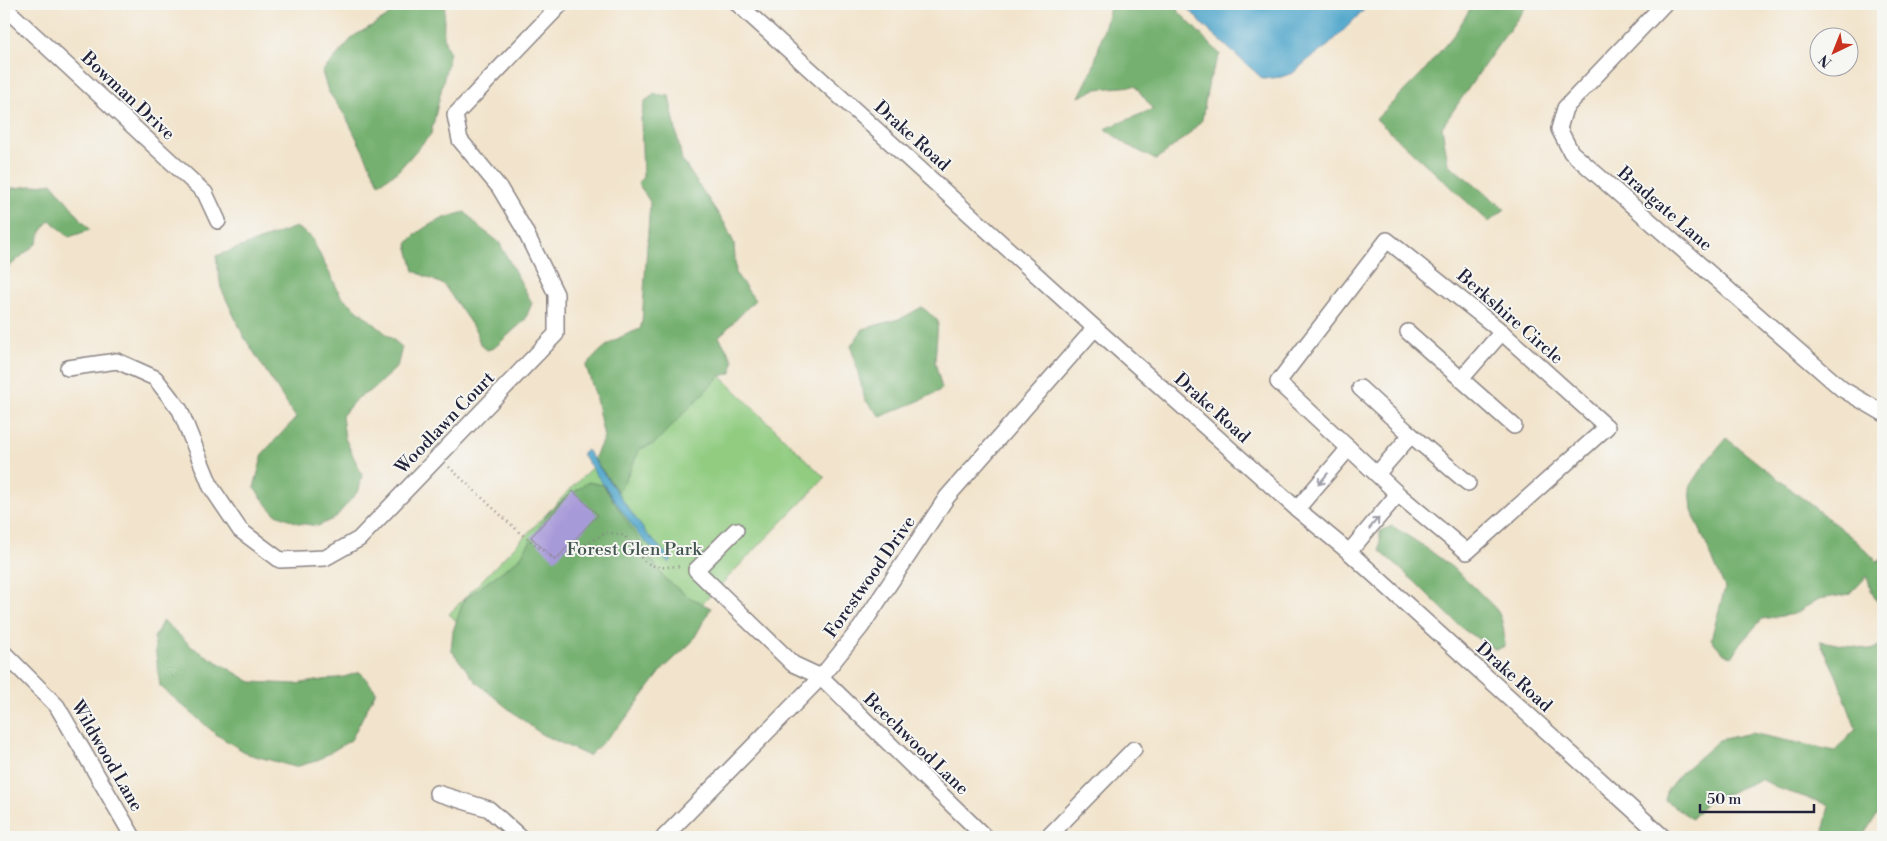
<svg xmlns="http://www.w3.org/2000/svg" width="1887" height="841" font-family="'Libre Bodoni',serif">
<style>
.green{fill:#91cc81;stroke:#5a775e}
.forest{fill:#74b06f;stroke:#4b6955}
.water{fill:#4ea5cb;stroke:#386483}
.building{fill:#a79ad9}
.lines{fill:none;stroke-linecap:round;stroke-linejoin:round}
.minor-casing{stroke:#8a8384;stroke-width:18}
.path{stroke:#8a8384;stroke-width:2.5;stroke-dasharray:1 4;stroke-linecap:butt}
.minor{stroke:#fff;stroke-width:15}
.oneway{stroke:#9c9ca7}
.labels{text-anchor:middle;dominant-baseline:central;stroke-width:4;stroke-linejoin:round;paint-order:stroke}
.street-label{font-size:18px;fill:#22223b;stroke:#f6f6f2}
.park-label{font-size:18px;fill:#435550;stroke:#f6f6f2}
</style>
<rect width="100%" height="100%" fill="#f6f6f2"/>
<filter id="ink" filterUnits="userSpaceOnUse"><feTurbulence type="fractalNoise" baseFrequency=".02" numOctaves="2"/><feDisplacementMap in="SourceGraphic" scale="10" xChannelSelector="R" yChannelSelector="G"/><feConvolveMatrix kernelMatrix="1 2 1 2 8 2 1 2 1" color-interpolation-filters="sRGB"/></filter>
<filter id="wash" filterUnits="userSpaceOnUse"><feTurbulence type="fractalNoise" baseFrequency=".0096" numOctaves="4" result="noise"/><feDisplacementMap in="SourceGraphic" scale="20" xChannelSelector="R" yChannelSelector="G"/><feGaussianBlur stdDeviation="1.12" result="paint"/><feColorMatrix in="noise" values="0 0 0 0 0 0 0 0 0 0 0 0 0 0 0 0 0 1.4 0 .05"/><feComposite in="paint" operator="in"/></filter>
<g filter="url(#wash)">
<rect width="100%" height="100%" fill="#f2e4cc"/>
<polygon class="green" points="700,356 825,478 574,735 449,614"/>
<g class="forest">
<path d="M401 4H445C445 17 440 41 450 52L431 134 397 172 379 183 346 117 328 91 322 72 354 36 385 18Z"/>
<polygon points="1111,4 1177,4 1179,12 1220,54 1209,80 1202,120 1188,135 1156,160 1126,144 1105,129 1153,109 1135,86 1096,89 1079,97 1093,68"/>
<polygon points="1473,4 1528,4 1494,51 1442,127 1448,164 1505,209 1489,222 1376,119 1422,73 1456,32"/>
<path d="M655 94 669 96 682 160 725 224 734 243 736 274 755 300 719 337 733 360 732 373 720 376 654 444 640 449 629 473 618 492 594 459 604 437 595 394 586 366C605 344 614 339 640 329L642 322 650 202 638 183 643 177 641 119 645 101Z"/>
<polygon points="52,183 90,230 69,237 50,220 41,232 37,243 4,271 4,188 16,188"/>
<path d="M465 212 479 227 499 242 532 303 525 320 494 348 487 350 480 344 476 331 444 285 414 271 407 244C420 226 444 217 465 212Z"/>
<polygon points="296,227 311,237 341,296 402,347 397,367 373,389 356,399 342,416 345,438 362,475 359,490 335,518 318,526 298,523 274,513 254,488 263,453 296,418 244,337 221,288 216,256"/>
<path d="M922 307 938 321 935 362 942 389C923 401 901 407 881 417L865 400 851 346 863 329 902 318Z"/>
<polygon points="1726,438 1854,539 1878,562 1883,557 1883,612 1872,593 1867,576 1850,594 1819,599 1794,614 1762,619 1740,644 1733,656 1724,654 1711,639 1725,588 1692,511 1690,487 1707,461"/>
<polygon points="588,482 603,485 664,578 687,596 711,608 692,642 663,669 623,722 589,756 541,734 505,706 476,682 451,650 453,631 464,599 519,559 551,509"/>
<path d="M1392 526C1425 546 1458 569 1484 597 1489 602 1494 606 1498 612 1504 622 1504 634 1505 646L1496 650 1464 630 1414 581 1380 551V531Z"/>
<polygon points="163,620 192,647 251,682 295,684 344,677 360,672 376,691 351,740 316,761 295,767 248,754 217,735 160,686 154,638"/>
<polygon points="1820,641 1872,650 1883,643 1883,806 1862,837 1822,837 1829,805 1780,789 1761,779 1706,803 1692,819 1665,800 1668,789 1679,775 1719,740 1751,733 1835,751 1856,729 1837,677"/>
</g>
<g class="water">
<polygon points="1191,4 1370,4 1329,45 1308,60 1293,73 1281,77 1263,79 1205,27 1188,8"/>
<polygon points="587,450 646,533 672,560 669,563 641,538 582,454"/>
</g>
<g id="blocks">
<polygon class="building" points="573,491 598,515 555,560 531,537"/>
</g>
</g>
<g filter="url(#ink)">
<use href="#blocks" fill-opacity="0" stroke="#8a8384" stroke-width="1"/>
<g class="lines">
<g class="minor-casing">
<g id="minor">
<polyline points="738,4 1095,328 1297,509 1349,552 1663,837"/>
<polyline points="1664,4 1565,108 1559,129 1571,152 1842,389 1883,413"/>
<polyline points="4,7 205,193 218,221"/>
<polygon points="1387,240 1497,328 1607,427 1467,552 1399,495 1278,382"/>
<polyline points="1408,332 1514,426"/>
<polyline points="68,368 117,361 155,378 180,410 211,487 240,530 280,560 325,558 359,539 556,334 556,294 524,229 499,187 460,140 455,115 561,4"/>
<polyline points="1461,379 1502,332"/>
<polyline points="1360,388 1411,435 1377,474"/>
<polyline points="1411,435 1468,483"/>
<polyline points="1297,509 1349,448"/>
<polyline points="736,530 696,570 793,664 821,677 985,837"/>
<polyline points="1349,552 1398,494"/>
<polyline points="4,653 57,706 133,837"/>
<polyline points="437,793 489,809 520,837"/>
<polyline points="664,837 821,677 861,627 947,497 1095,328"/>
<polyline points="1048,837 1134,749"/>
</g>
</g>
<path class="path" d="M449 467 519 532 555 560 608 532 625 536C633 548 642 565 659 567 667 568 674 565 682 567"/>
<use href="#minor" class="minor"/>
</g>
<defs><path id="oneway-shaft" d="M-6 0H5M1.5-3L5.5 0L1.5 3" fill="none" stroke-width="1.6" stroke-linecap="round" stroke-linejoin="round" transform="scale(1.25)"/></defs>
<g class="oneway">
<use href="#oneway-shaft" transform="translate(1323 479) rotate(130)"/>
<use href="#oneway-shaft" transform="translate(1374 523) rotate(-50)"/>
</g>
</g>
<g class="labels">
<g class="street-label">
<text transform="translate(128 96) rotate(43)">Bowman Drive</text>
<text transform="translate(912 136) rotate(42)">Drake Road</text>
<text transform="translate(1665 209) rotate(41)">Bradgate Lane</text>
<text transform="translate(1510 317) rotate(41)">Berkshire Circle</text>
<text transform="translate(1212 408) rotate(42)">Drake Road</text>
<text transform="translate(445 423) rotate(-46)">Woodlawn Court</text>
<text transform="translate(870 577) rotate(-55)">Forestwood Drive</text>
<text transform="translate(1514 677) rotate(42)">Drake Road</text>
<text transform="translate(916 744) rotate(44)">Beechwood Lane</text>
<text transform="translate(107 756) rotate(60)">Wildwood Lane</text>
</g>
<g class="park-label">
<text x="634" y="549">Forest Glen Park</text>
</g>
</g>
<rect width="1887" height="841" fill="none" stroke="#f6f6f2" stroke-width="20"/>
<g transform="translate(1834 52) rotate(223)"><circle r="24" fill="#f6f6f2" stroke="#a1a1a9"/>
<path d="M0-4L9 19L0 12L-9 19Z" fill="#c8321e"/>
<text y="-8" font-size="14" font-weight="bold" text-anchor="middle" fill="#22223b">N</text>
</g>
<path d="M1700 804v8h114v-8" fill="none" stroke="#22223b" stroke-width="2.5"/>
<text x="1707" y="804" font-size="15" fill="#22223b" stroke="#f6f6f2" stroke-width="4" paint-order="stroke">50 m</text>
</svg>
